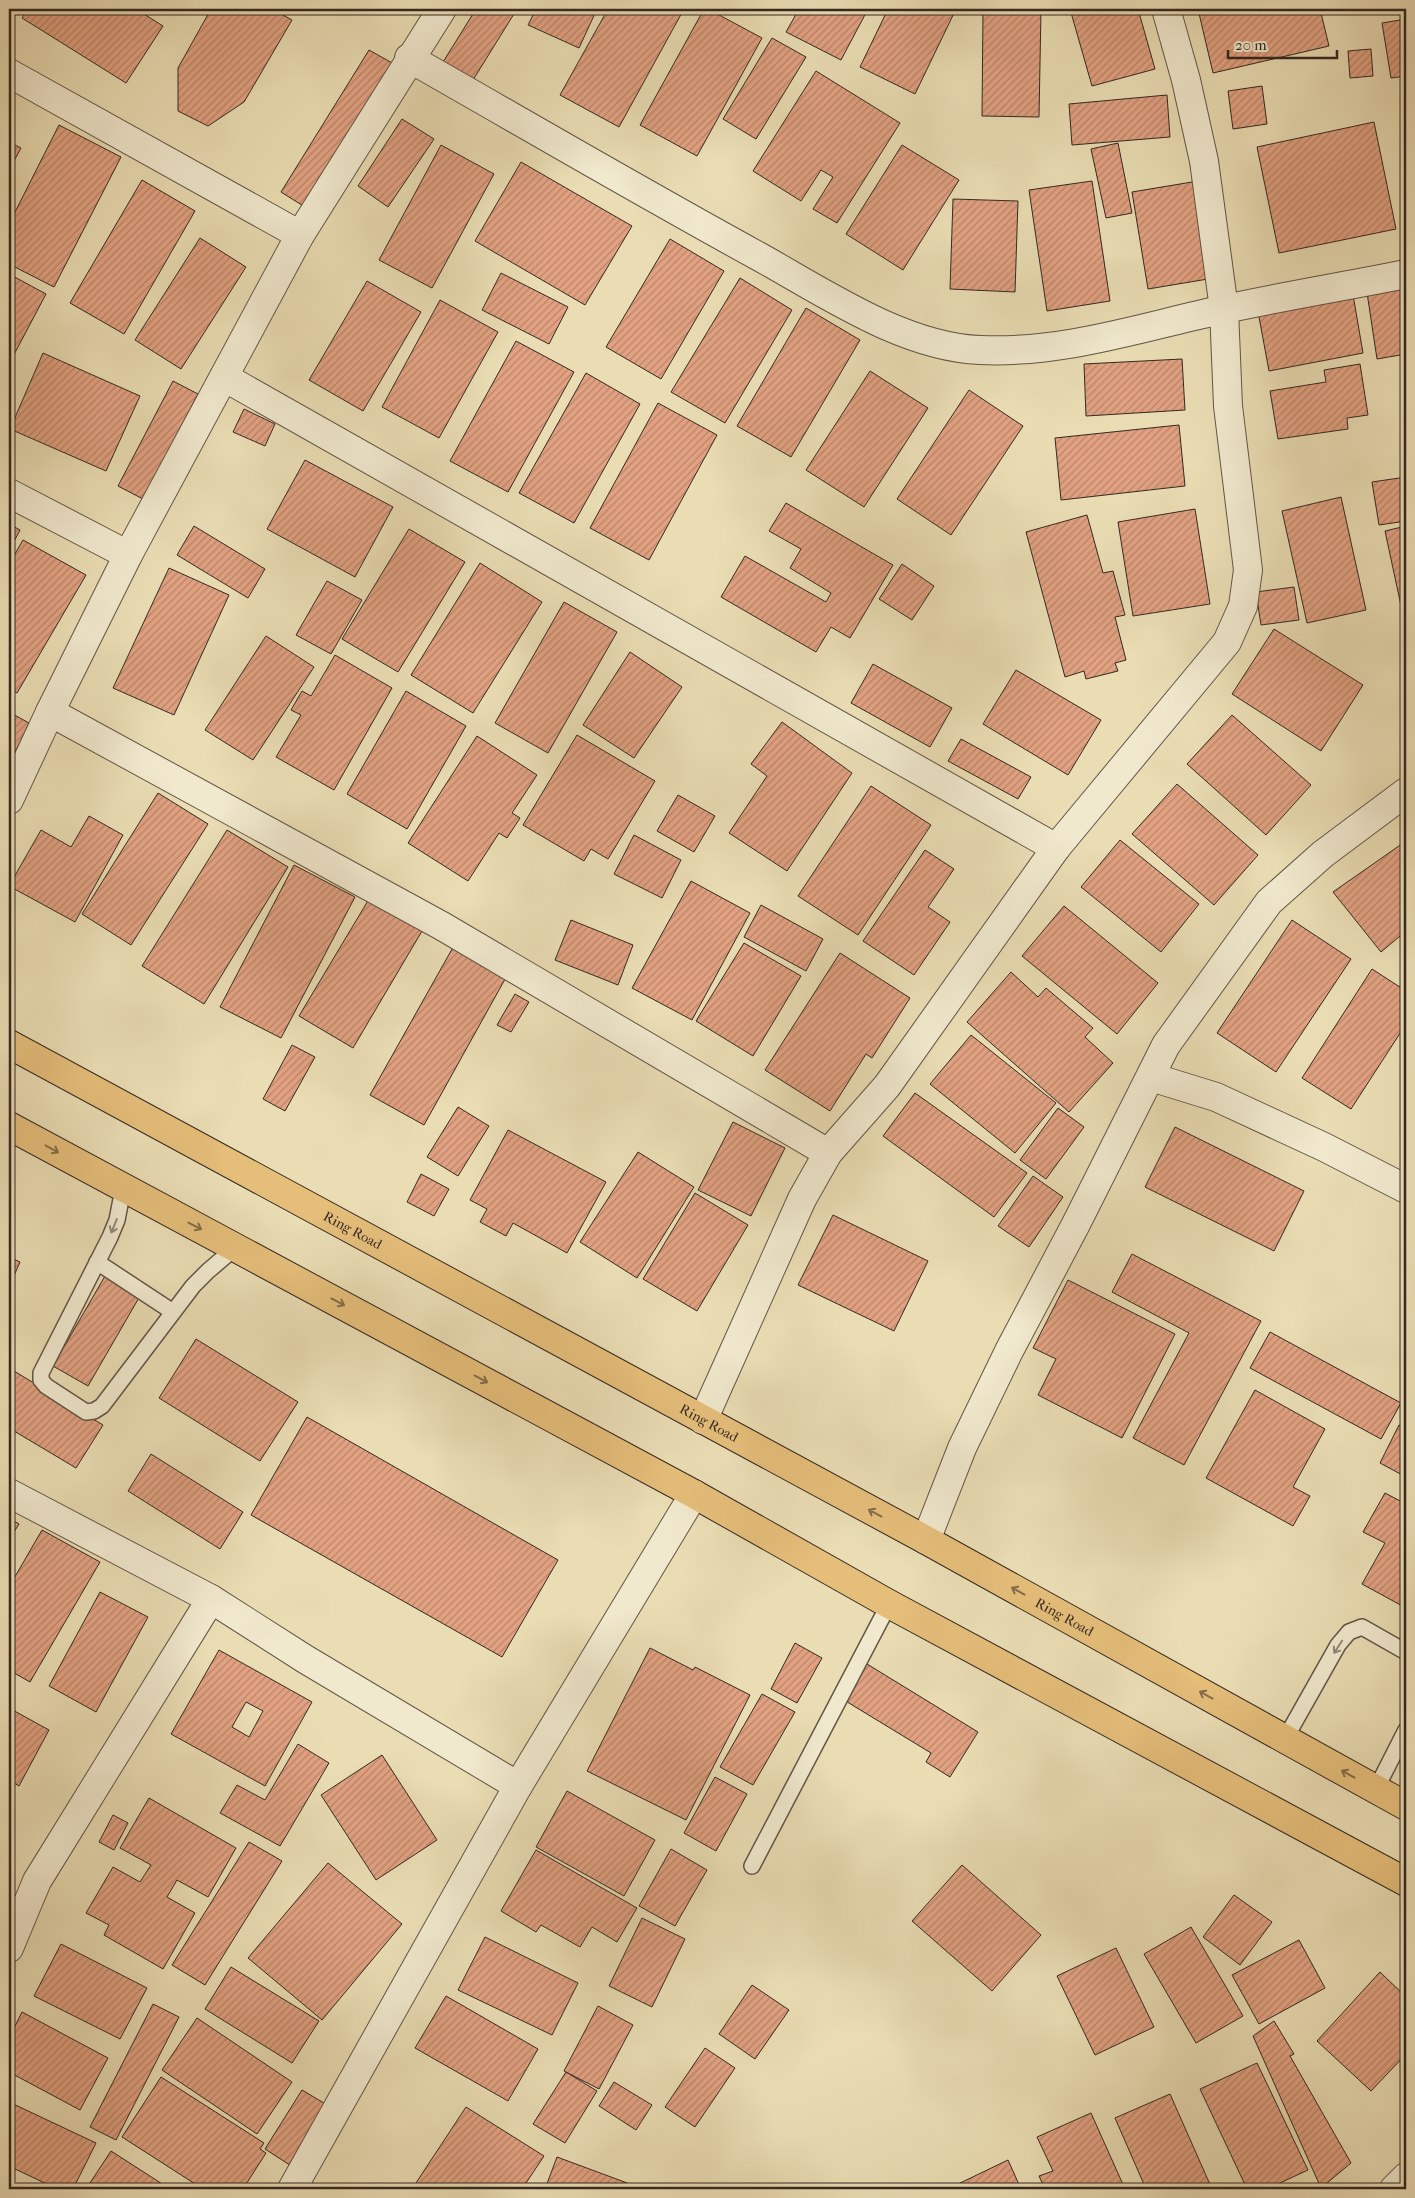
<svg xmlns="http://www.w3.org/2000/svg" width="1415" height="2198" font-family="'IM FELL French Canon',serif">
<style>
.building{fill:url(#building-hatch);stroke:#342822;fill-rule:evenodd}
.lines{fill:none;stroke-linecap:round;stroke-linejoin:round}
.service-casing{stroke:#625546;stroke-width:18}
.minor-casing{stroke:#625546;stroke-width:30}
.primary-casing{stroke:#342822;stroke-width:30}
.service{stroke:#f1e9ce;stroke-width:15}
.minor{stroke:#f1e9ce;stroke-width:28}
.primary{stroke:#e5be7a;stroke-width:28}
.oneway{stroke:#846c4a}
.oneway2{stroke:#928878}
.labels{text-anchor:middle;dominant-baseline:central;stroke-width:4;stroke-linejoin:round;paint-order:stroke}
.street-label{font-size:14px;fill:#342822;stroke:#f1e9ce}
</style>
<defs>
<pattern id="building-hatch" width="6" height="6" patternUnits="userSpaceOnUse" patternTransform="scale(1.25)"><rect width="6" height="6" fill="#e2a282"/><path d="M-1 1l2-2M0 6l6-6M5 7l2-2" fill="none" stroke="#b8846a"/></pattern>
</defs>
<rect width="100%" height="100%" fill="#eaddb4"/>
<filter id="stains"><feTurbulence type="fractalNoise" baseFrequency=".004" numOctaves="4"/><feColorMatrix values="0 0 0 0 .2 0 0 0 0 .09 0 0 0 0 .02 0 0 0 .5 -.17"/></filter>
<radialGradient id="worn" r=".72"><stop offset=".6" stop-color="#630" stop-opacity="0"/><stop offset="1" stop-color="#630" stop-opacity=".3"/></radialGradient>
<g class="building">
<polygon points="28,9 136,9 163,26 126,83 22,18"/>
<polygon points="211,9 272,9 292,20 244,102 208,126 178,111 178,68"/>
<polygon points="476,9 517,9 473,80 443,62"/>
<polygon points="536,9 597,9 579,48 528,25"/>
<polygon points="608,9 684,9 619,127 560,95"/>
<polygon points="704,9 708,9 762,38 697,156 640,125"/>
<polygon points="799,9 868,9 841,60 786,32"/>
<polygon points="888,9 956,9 915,94 860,67"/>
<polygon points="983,9 1041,9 1039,117 982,116"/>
<polygon points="1070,9 1138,9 1155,69 1092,86"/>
<polygon points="1198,9 1320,9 1329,46 1213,73"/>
<polygon points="1406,19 1406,76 1391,78 1382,23"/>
<polygon points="772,38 806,57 756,139 723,119"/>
<polygon points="1371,49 1373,76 1350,78 1348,51"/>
<polygon points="369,50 394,64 305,207 281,192"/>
<polygon points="816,71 900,123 837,223 813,209 833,177 821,170 801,201 753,171"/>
<polygon points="1262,86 1267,124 1233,129 1228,91"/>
<polygon points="1167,95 1170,137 1072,145 1069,104"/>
<polygon points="402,119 434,139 388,207 358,186"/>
<polygon points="1374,122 1396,229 1279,253 1257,147"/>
<polygon points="59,125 121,157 54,287 9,264 9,224"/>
<polygon points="9,142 21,148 9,170"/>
<polygon points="1118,143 1132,213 1106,218 1091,149"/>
<polygon points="441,145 494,174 432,288 379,260"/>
<polygon points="902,145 959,180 903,270 846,234"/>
<polygon points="521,162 632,226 585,305 475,241"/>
<polygon points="142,180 195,211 124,334 70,303"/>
<polygon points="1092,181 1110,301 1047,311 1029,190"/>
<polygon points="1198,181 1214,278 1148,289 1132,192"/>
<polygon points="953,199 1018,201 1015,292 950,289"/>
<polygon points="200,238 246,267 181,369 135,340"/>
<polygon points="670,239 724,271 661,379 606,347"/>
<polygon points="501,273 568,307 549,344 482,310"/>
<polygon points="9,274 46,294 9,364"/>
<polygon points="740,278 792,310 725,423 671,392"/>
<polygon points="1406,280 1406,354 1377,359 1366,286"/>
<polygon points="367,281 421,312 363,411 309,380"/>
<polygon points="1352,289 1363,353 1269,371 1257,306"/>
<polygon points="440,300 498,332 439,438 382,407"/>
<polygon points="806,308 860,340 791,457 737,426"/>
<polygon points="516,341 574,372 508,492 450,461"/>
<polygon points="43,353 140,396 106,471 10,429"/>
<polygon points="1182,359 1185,410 1086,416 1084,364"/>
<polygon points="1360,364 1368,415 1347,418 1348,429 1278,439 1270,391 1326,382 1324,370"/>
<polygon points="870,371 928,408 864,507 806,470"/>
<polygon points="586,373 640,404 574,523 519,493"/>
<polygon points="173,381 198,394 143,499 118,486"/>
<polygon points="969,390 1023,426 951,535 897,499"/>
<polygon points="658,403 717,435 649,560 590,528"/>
<polygon points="244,409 275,424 265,446 233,432"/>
<polygon points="1179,425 1185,486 1061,500 1055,438"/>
<polygon points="305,460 393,507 355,577 267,529"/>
<polygon points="1406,477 1406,521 1379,525 1372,482"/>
<polygon points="1341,497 1366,610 1307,623 1282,511"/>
<polygon points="786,503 893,565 850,638 831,627 816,652 721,597 745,556 826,602 831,593 790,568 801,549 769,531"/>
<polygon points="1195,509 1210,604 1133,616 1118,522"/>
<polygon points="1087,515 1103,573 1113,571 1125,615 1115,617 1126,660 1115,663 1118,671 1086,679 1084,671 1065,677 1026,532"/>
<polygon points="9,524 20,530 9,551"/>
<polygon points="194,526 265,569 248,598 177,555"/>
<polygon points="1406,526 1406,629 1385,531"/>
<polygon points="409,529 465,562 398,672 342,639"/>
<polygon points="23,540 86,575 17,693 9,689 9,564"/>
<polygon points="480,563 542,602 473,713 411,675"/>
<polygon points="902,564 934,586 912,620 879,599"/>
<polygon points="169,568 229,595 174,715 113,688"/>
<polygon points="327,581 362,600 331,654 296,635"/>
<polygon points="1294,587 1299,620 1261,625 1256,592"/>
<polygon points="564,602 617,632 548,753 495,723"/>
<polygon points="1274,629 1363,685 1321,751 1232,694"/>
<polygon points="266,636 314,667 253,760 205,730"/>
<polygon points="630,652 682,687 634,758 583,725"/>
<polygon points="335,655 392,688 334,790 276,757 301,715 291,710 302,691 311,696"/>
<polygon points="873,664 952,708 930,747 851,703"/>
<polygon points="1016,670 1101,720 1068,775 983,724"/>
<polygon points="406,691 466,726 407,829 347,794"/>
<polygon points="9,712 29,723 9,766"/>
<polygon points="1232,715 1311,785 1266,835 1187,764"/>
<polygon points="782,722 852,773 787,871 729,833 767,776 751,764"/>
<polygon points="577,735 655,781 608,859 591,849 584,861 523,825"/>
<polygon points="477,736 537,775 512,813 520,818 507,838 499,833 468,881 408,843"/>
<polygon points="961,739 1031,777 1018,799 948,761"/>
<polygon points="1177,784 1258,855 1214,905 1132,834"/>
<polygon points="871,786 931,825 858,935 798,896"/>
<polygon points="158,793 208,824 131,945 82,914"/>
<polygon points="678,795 715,816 694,852 657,831"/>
<polygon points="89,816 123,835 75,922 9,886 41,830 71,847"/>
<polygon points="227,830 288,867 204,1004 142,966"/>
<polygon points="634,835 681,860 662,898 614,874"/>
<polygon points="1120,840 1199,904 1161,952 1081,887"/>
<polygon points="1406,841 1406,931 1381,952 1333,892"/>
<polygon points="925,850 954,869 928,907 950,922 914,975 863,941"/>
<polygon points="294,865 355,897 281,1038 220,1007"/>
<polygon points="691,881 750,913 692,1020 632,988"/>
<polygon points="369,899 422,931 353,1048 299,1016"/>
<polygon points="761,905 823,939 806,971 744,937"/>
<polygon points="1064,906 1158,983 1117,1034 1022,956"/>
<polygon points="571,920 633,945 618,985 555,960"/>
<polygon points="1292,920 1351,959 1276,1072 1217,1033"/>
<polygon points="456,942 509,972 424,1125 370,1095"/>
<polygon points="744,943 801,976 753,1056 696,1021"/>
<polygon points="840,953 910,998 872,1058 866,1054 830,1111 765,1070"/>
<polygon points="1372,969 1406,991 1406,1024 1351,1109 1302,1078"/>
<polygon points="1011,972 1038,997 1046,988 1093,1028 1085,1037 1113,1063 1069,1112 967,1022"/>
<polygon points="515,994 529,1002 511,1032 497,1025"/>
<polygon points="971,1035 1056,1103 1015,1153 930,1084"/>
<polygon points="292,1045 315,1057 285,1111 263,1099"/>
<polygon points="915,1093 1027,1173 994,1217 883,1136"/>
<polygon points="458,1107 489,1126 458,1176 427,1157"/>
<polygon points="1058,1108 1084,1127 1046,1179 1020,1160"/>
<polygon points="733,1122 785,1148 751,1216 698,1190"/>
<polygon points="1175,1127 1304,1191 1274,1251 1145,1187"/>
<polygon points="508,1130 606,1182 567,1253 513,1223 506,1236 480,1222 487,1209 470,1200"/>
<polygon points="638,1152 694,1187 637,1278 580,1242"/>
<polygon points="421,1174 449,1189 434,1216 407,1202"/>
<polygon points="1033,1176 1063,1197 1029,1247 998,1226"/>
<polygon points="695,1193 748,1225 697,1311 643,1279"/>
<polygon points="833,1215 928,1261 894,1331 798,1285"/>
<polygon points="1132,1254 1261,1321 1184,1465 1133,1438 1189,1333 1112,1292"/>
<polygon points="9,1257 20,1262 9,1287"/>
<polygon points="105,1276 140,1296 88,1386 53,1366"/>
<polygon points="1068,1280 1175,1334 1122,1438 1038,1395 1056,1359 1033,1348"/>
<polygon points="1270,1332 1401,1403 1381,1439 1250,1368"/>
<polygon points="196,1339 298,1402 260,1461 159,1398"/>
<polygon points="9,1368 103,1425 76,1468 9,1428"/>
<polygon points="1255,1390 1325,1429 1293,1487 1310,1496 1293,1526 1206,1478"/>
<polygon points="307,1417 558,1560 502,1657 251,1515"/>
<polygon points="1399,1425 1406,1428 1406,1477 1380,1463"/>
<polygon points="151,1454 243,1512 220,1549 128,1491"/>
<polygon points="1385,1493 1406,1504 1406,1608 1362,1584 1385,1543 1363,1532"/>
<polygon points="9,1518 19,1524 9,1540"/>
<polygon points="42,1530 100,1562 30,1682 9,1670 9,1587"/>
<polygon points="100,1592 148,1617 96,1712 49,1686"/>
<polygon points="795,1643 822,1658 797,1703 771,1689"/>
<polygon points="650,1648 693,1670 695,1667 750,1695 686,1820 587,1771"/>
<path d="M219 1650 312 1702 265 1786 171 1734ZM246 1702 263 1711 249 1737 232 1727Z"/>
<polygon points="867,1664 978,1732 950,1777 926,1762 931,1753 844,1700"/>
<polygon points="762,1694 795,1712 753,1785 720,1767"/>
<polygon points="9,1708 49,1730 19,1786 9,1780"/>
<polygon points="298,1744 329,1763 280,1846 220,1813 237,1785 265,1800"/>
<polygon points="382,1755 437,1840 376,1880 321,1795"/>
<polygon points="715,1777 747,1794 716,1851 684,1833"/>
<polygon points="567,1791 655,1840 624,1896 536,1847"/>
<polygon points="149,1798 236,1848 208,1897 177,1880 167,1897 195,1913 163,1969 104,1935 109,1925 86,1913 113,1867 140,1882 151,1865 120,1848"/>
<polygon points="113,1815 128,1823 114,1850 99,1842"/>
<polygon points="249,1842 282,1861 205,1985 172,1965"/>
<polygon points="671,1849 707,1870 675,1926 639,1906"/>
<polygon points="536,1850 637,1908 617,1942 592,1927 580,1947 541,1925 536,1932 501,1911"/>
<polygon points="328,1863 402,1924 322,2020 248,1958"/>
<polygon points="962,1865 1041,1935 992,1991 912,1921"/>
<polygon points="1234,1895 1272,1922 1240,1965 1203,1937"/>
<polygon points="642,1918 685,1939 652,2007 609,1986"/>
<polygon points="1191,1927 1243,2016 1196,2043 1144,1954"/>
<polygon points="485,1937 578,1983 552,2035 458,1990"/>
<polygon points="1299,1940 1325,1988 1259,2024 1232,1975"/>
<polygon points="61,1944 147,1988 120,2039 34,1996"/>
<polygon points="1116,1948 1154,2027 1095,2055 1057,1976"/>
<polygon points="231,1967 319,2021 292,2063 205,2009"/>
<polygon points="1380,1972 1406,1997 1406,2054 1371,2091 1317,2041"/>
<polygon points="752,1985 789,2010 755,2059 719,2034"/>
<polygon points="446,1996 538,2049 508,2101 415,2048"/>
<polygon points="153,2004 179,2017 116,2140 90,2127"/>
<polygon points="598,2006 633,2025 599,2089 564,2071"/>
<polygon points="22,2012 108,2058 80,2110 9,2072 9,2038"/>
<polygon points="197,2018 292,2082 257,2134 162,2070"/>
<polygon points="1274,2021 1294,2054 1290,2056 1351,2163 1321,2188 1253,2036"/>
<polygon points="705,2048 735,2068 695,2127 665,2107"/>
<polygon points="1257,2063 1308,2170 1267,2189 1247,2189 1200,2089"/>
<polygon points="566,2072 597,2091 565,2143 533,2124"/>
<polygon points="161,2077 264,2143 260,2149 266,2153 243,2189 203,2189 122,2137"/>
<polygon points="614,2082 652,2105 636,2130 599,2106"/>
<polygon points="302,2090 334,2109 296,2169 265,2149"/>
<polygon points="1170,2094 1212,2189 1146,2189 1115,2118"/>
<polygon points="9,2102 96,2143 73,2189 57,2189 9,2166"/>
<polygon points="466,2107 544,2156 522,2189 412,2189"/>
<polygon points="1091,2113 1125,2189 1045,2189 1039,2176 1053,2171 1037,2137"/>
<polygon points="111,2151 170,2189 86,2189"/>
<polygon points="557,2157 638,2187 637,2189 545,2189"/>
<polygon points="1008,2160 1021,2189 958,2189 956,2185"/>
</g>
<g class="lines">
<g class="service-casing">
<g id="service">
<polyline points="123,1189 117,1220 110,1237 41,1373 41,1380 46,1386 86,1412 94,1411 102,1406 193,1286 208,1271 236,1247"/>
<polyline points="97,1262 173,1312"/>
<polyline points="1285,1739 1338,1645 1349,1632 1362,1627 1406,1652"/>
<polyline points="1376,1789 1406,1730"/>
<polyline points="752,1866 889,1604"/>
</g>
</g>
<g class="minor-casing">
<g id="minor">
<path d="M409 58C525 124 641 192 758 256 825 293 903 347 980 350 1064 354 1145 326 1225 309 1285 296 1346 286 1406 274"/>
<polyline points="9,73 300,235"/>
<polyline points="224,377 1056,848"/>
<polyline points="9,493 128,555"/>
<polyline points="50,712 442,926 828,1153"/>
<polyline points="9,800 50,712 128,555 300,235 442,9"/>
<polyline points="1151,1077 1216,1097 1324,1147 1406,1189"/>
<polyline points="703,1420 802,1199 828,1153 887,1086 1056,848 1227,642 1243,606 1248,570 1228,406 1224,309 1204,161 1186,80 1166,9"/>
<polyline points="9,1493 211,1599 305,1659 518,1786"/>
<polyline points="926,1540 962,1448 1009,1351 1076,1224 1166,1045 1269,902 1323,854 1406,792"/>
<polyline points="9,1948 37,1881 211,1599"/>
<polyline points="292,2189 518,1786 694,1494"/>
<polyline points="1394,2189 1406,2177"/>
</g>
</g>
<g class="primary-casing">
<g id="primary">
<path id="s1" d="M9 1044 926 1540 1406 1806"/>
<polyline points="9,1126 694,1494 889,1604 1406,1882"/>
</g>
</g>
<use href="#service" class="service"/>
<use href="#minor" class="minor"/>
<use href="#primary" class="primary"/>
</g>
<defs><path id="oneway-shaft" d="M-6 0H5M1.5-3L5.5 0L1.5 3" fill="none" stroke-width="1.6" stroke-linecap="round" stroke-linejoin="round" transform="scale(1.25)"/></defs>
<g class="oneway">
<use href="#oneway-shaft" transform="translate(52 1149) rotate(29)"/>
<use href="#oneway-shaft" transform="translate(195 1226) rotate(27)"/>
<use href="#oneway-shaft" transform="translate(338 1302) rotate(28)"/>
<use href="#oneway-shaft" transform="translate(481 1379) rotate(28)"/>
<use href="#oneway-shaft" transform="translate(875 1513) rotate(-152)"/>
<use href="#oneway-shaft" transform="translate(1018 1591) rotate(-151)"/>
<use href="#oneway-shaft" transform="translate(1206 1695) rotate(-151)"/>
<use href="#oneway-shaft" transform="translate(1348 1774) rotate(-151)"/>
</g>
<g class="oneway2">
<use href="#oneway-shaft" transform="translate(114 1226) rotate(112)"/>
<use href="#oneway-shaft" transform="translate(1338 1647) rotate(123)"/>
</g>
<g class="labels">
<g class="street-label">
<text stroke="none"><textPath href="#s1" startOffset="391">Ring Road</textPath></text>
<text stroke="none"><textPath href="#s1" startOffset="796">Ring Road</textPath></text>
<text stroke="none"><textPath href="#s1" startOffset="1201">Ring Road</textPath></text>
</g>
</g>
<rect width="1415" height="2198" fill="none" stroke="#eaddb4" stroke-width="30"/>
<rect x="10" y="10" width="1395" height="2178" fill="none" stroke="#342822" stroke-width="2.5"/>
<rect x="15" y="15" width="1385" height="2168" fill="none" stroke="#342822"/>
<path d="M1228 50v8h109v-8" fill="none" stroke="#342822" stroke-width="2.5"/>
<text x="1235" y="50" font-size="15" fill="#342822" stroke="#f1e9ce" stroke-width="4" paint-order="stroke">20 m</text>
<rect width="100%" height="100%" filter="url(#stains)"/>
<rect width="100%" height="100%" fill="url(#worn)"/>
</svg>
